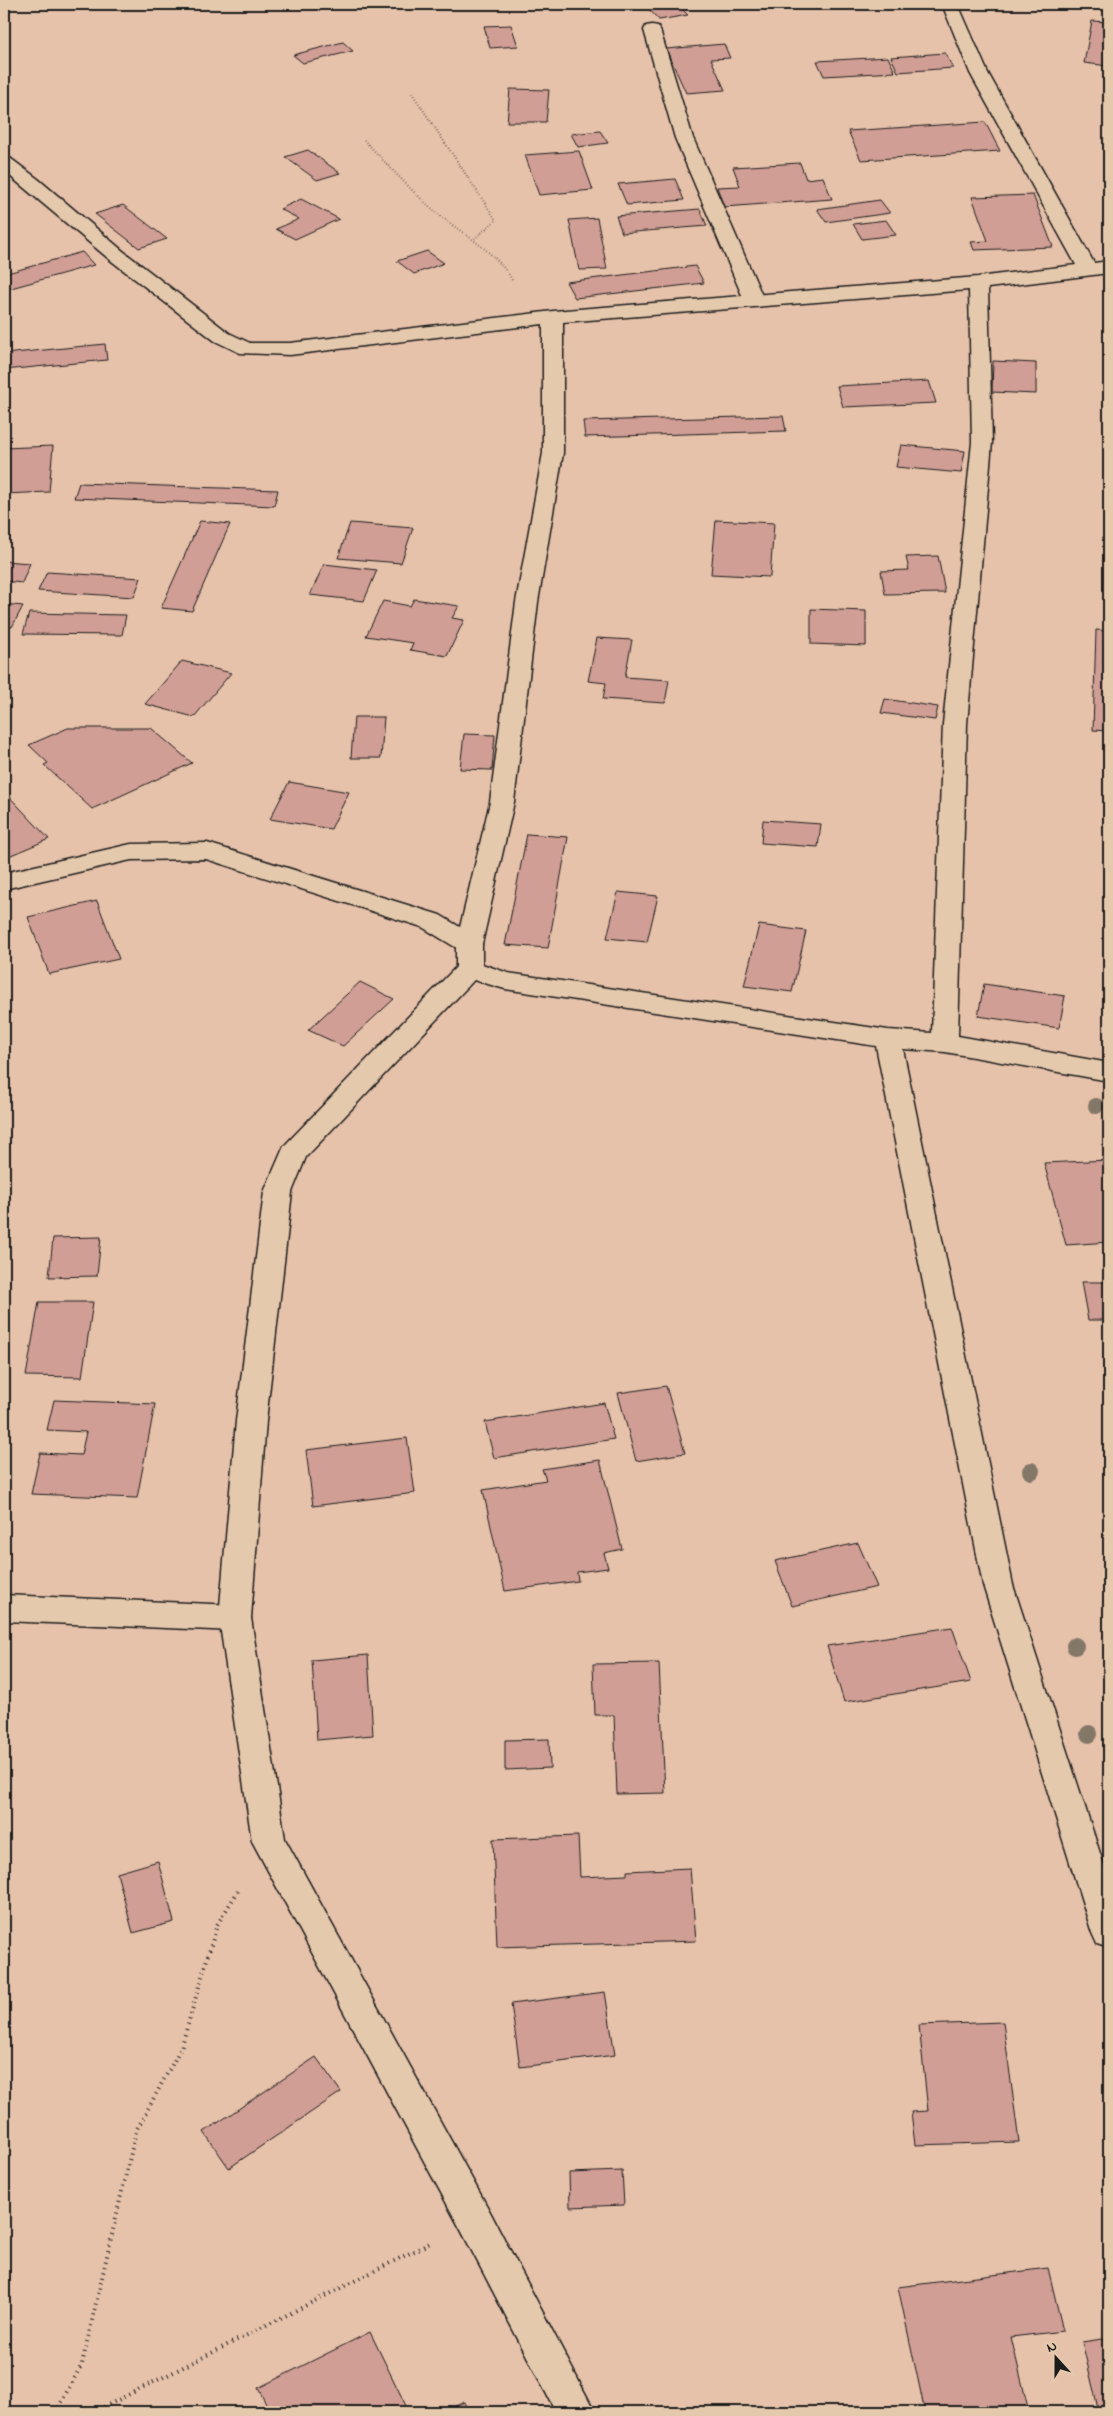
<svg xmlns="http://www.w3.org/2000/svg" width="1113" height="2416" font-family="'Indie Flower',sans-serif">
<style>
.building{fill:#d09e95;stroke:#1c1c1c}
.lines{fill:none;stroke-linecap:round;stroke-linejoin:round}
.lane-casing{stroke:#1c1c1c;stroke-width:3}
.street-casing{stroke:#1c1c1c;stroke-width:3}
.path-far1{stroke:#1c1c1c;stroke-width:2;stroke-dasharray:0.5 2.5;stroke-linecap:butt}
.path{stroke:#1c1c1c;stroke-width:4;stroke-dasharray:1 4.5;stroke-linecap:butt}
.lane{fill:#e5c9ac;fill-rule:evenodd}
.street{fill:#e5c9ac;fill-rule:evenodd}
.tree{fill:#837768}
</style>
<rect width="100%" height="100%" fill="#e7c2ab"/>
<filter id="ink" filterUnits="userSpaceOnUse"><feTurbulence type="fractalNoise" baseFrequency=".02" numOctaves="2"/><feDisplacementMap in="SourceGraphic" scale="10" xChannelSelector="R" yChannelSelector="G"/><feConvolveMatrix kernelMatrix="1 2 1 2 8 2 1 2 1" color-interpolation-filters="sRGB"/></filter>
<g filter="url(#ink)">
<g class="building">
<polygon points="644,4 677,4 688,15 659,20"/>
<polygon points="1092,21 1109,22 1109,66 1084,63"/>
<polygon points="511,25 518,46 490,48 484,26"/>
<polygon points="343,42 353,51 303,63 293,55"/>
<polygon points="724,44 730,58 711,59 725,90 686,93 666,49"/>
<polygon points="945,53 953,68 898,72 891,57"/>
<polygon points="888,57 895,72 824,76 817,61"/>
<polygon points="510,89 549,90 546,122 507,122"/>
<polygon points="985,122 1000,151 861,160 848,131"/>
<polygon points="600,131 608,143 578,147 571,134"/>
<polygon points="308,150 340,173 317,180 285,157"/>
<polygon points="579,151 593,190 539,195 525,155"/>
<polygon points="800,163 806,179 823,177 832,199 724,207 717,187 740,186 733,167"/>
<polygon points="675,179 684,200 627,205 618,184"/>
<polygon points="1033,195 1053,247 974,250 971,242 988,241 972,197"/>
<polygon points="301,199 339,219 295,239 276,229 299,219 280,209"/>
<polygon points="880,200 890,213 826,222 817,209"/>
<polygon points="123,205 167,239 139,248 95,214"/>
<polygon points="700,209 707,226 622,233 616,216"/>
<polygon points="597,218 607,269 579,270 569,220"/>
<polygon points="886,220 896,235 862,239 853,224"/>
<polygon points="427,251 444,263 414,274 397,261"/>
<polygon points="82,252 94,265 4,290 4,274"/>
<polygon points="695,266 704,283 575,298 566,282"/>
<polygon points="105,344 107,360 4,370 4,354"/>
<polygon points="993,361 1036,363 1036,394 992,392"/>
<polygon points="929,381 936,403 843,407 837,386"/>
<polygon points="783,416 786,431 585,437 583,421"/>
<polygon points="901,445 965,451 961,473 896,467"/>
<polygon points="53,446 49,492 4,494 4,448"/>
<polygon points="79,483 278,490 274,506 74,498"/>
<polygon points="716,520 774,523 770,577 711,574"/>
<polygon points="200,521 230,524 192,611 161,608"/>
<polygon points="350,523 413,528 401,563 338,558"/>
<polygon points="938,556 945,593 885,594 881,571 909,570 906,557"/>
<polygon points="4,561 30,563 22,583 4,581"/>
<polygon points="324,564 377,570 364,601 310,595"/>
<polygon points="47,572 141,578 134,597 38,591"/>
<polygon points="414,599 459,606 452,618 464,620 447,656 410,650 413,643 366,636 383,601 410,606"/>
<polygon points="4,604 23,606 12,627 4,627"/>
<polygon points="811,609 866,611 866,646 811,644"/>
<polygon points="29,613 126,615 122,635 23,634"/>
<polygon points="1096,630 1109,631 1109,731 1093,730"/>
<polygon points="597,638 632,640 625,677 669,680 665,703 603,699 606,683 588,681"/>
<polygon points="182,661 231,673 194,717 145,704"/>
<polygon points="885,699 938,707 935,720 881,713"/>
<polygon points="354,717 384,717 381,758 351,758"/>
<polygon points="68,728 151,728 192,763 92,809 44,765 48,763 29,745"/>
<polygon points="464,734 495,735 492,770 460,769"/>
<polygon points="289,782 349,792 331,829 270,819"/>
<polygon points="4,791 49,839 4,858"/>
<polygon points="763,820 821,824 818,847 761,843"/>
<polygon points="527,834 568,837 548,948 505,945"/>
<polygon points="618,892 658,896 647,942 607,938"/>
<polygon points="97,901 119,959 49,974 28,917"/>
<polygon points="759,925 806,931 792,992 744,986"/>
<polygon points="360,982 394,999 343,1046 308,1030"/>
<polygon points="984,984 1065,996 1059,1028 978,1016"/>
<polygon points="1109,1160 1109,1242 1066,1245 1044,1163"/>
<polygon points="101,1237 97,1276 49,1277 53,1238"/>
<polygon points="1081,1282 1109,1282 1109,1320 1088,1320"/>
<polygon points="39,1302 93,1302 82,1377 26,1376"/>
<polygon points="666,1386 685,1453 636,1461 618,1393"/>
<polygon points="54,1400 155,1404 137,1498 31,1494 40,1453 81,1455 86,1432 47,1430"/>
<polygon points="604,1403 614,1439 494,1458 485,1422"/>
<polygon points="407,1438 415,1493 313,1506 306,1450"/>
<polygon points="600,1460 622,1549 604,1553 608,1568 577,1572 578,1581 505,1591 483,1490 546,1480 542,1469"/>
<polygon points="858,1543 877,1587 792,1606 775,1561"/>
<polygon points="952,1627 971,1682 844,1702 827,1646"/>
<polygon points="368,1655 373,1735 317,1740 312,1660"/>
<polygon points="659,1663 665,1793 617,1794 614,1715 595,1715 593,1664"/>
<polygon points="549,1739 550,1768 505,1770 505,1740"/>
<polygon points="578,1836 580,1877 627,1875 627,1871 690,1868 696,1941 497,1947 493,1839"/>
<polygon points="158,1861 174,1922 133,1933 117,1873"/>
<polygon points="605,1992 615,2055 520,2067 511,2004"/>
<polygon points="1003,2022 1019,2142 915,2145 911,2112 928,2111 919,2025"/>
<polygon points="316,2057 341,2092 229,2168 204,2132"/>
<polygon points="622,2171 624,2205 570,2207 569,2173"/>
<polygon points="1048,2268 1063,2331 1011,2337 1029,2412 925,2412 898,2287"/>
<polygon points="370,2332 409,2412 270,2412 258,2388"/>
<polygon points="1109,2338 1109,2412 1099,2412 1082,2342"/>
<polygon points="464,2402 469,2412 444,2412"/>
</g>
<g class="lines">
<g class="lane-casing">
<g id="lane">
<polygon points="652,25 658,26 660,30 693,138 764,300 761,304 754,306 747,304 744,300 675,138 644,30 646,26"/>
<polygon points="207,843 440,915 478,938 482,944 478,950 469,952 460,950 422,927 206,859 131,860 4,889 4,873 131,844"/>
<polygon points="4,1595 235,1605 246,1609 251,1618 246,1627 235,1631 4,1621"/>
</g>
</g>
<g class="street-casing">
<path id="street" d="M942 4H958L988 73 1094 263 1109 261V273L988 288 992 442 967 724 958 1036 1109 1063V1081L945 1052 903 1049 1013 1585 1109 1881V1948L1097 1944 1092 1933 983 1585 876 1046 505 989 474 980 306 1157 292 1192 266 1421 251 1618 285 1839 488 2208 595 2412H556L462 2232 252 1841 219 1618 236 1421 264 1192 284 1146 456 967V944L490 802 516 602 543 453V324L290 355 240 353 215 341 109 259 4 171V157L10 158 38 179 123 251 229 333 250 343H290L553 311 978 277 1076 265 970 73ZM969 290 972 442 943 724 932 1033 888 1030 508 973 482 964V944L514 802 538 602 563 453V322Z"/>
</g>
<g class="path-far1">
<polyline points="412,93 496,220 473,240"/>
<path d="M364 140C388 165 411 191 437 213 463 235 497 251 513 282"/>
</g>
<g class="path">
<polyline points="56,2412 82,2364 136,2131 181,2048 217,1925 238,1891"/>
<polyline points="94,2412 430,2243"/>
</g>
<use href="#lane" class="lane"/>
<use href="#street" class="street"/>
</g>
<g class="tree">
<circle cx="1096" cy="1106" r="8"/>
<circle cx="1031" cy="1471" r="9"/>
<circle cx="1075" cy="1646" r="9"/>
<circle cx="1089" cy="1734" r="9"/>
</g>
</g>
<rect width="1113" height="2416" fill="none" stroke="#e5c9ac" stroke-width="20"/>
<rect x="10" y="10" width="1093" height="2396" fill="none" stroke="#1c1c1c" stroke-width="2" filter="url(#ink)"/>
<g transform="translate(1056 2358) rotate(339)" stroke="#e5c9ac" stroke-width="4" paint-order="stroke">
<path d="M0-4L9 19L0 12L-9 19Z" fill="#1c1c1c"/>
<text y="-8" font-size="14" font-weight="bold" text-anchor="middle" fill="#1c1c1c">N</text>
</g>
</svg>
